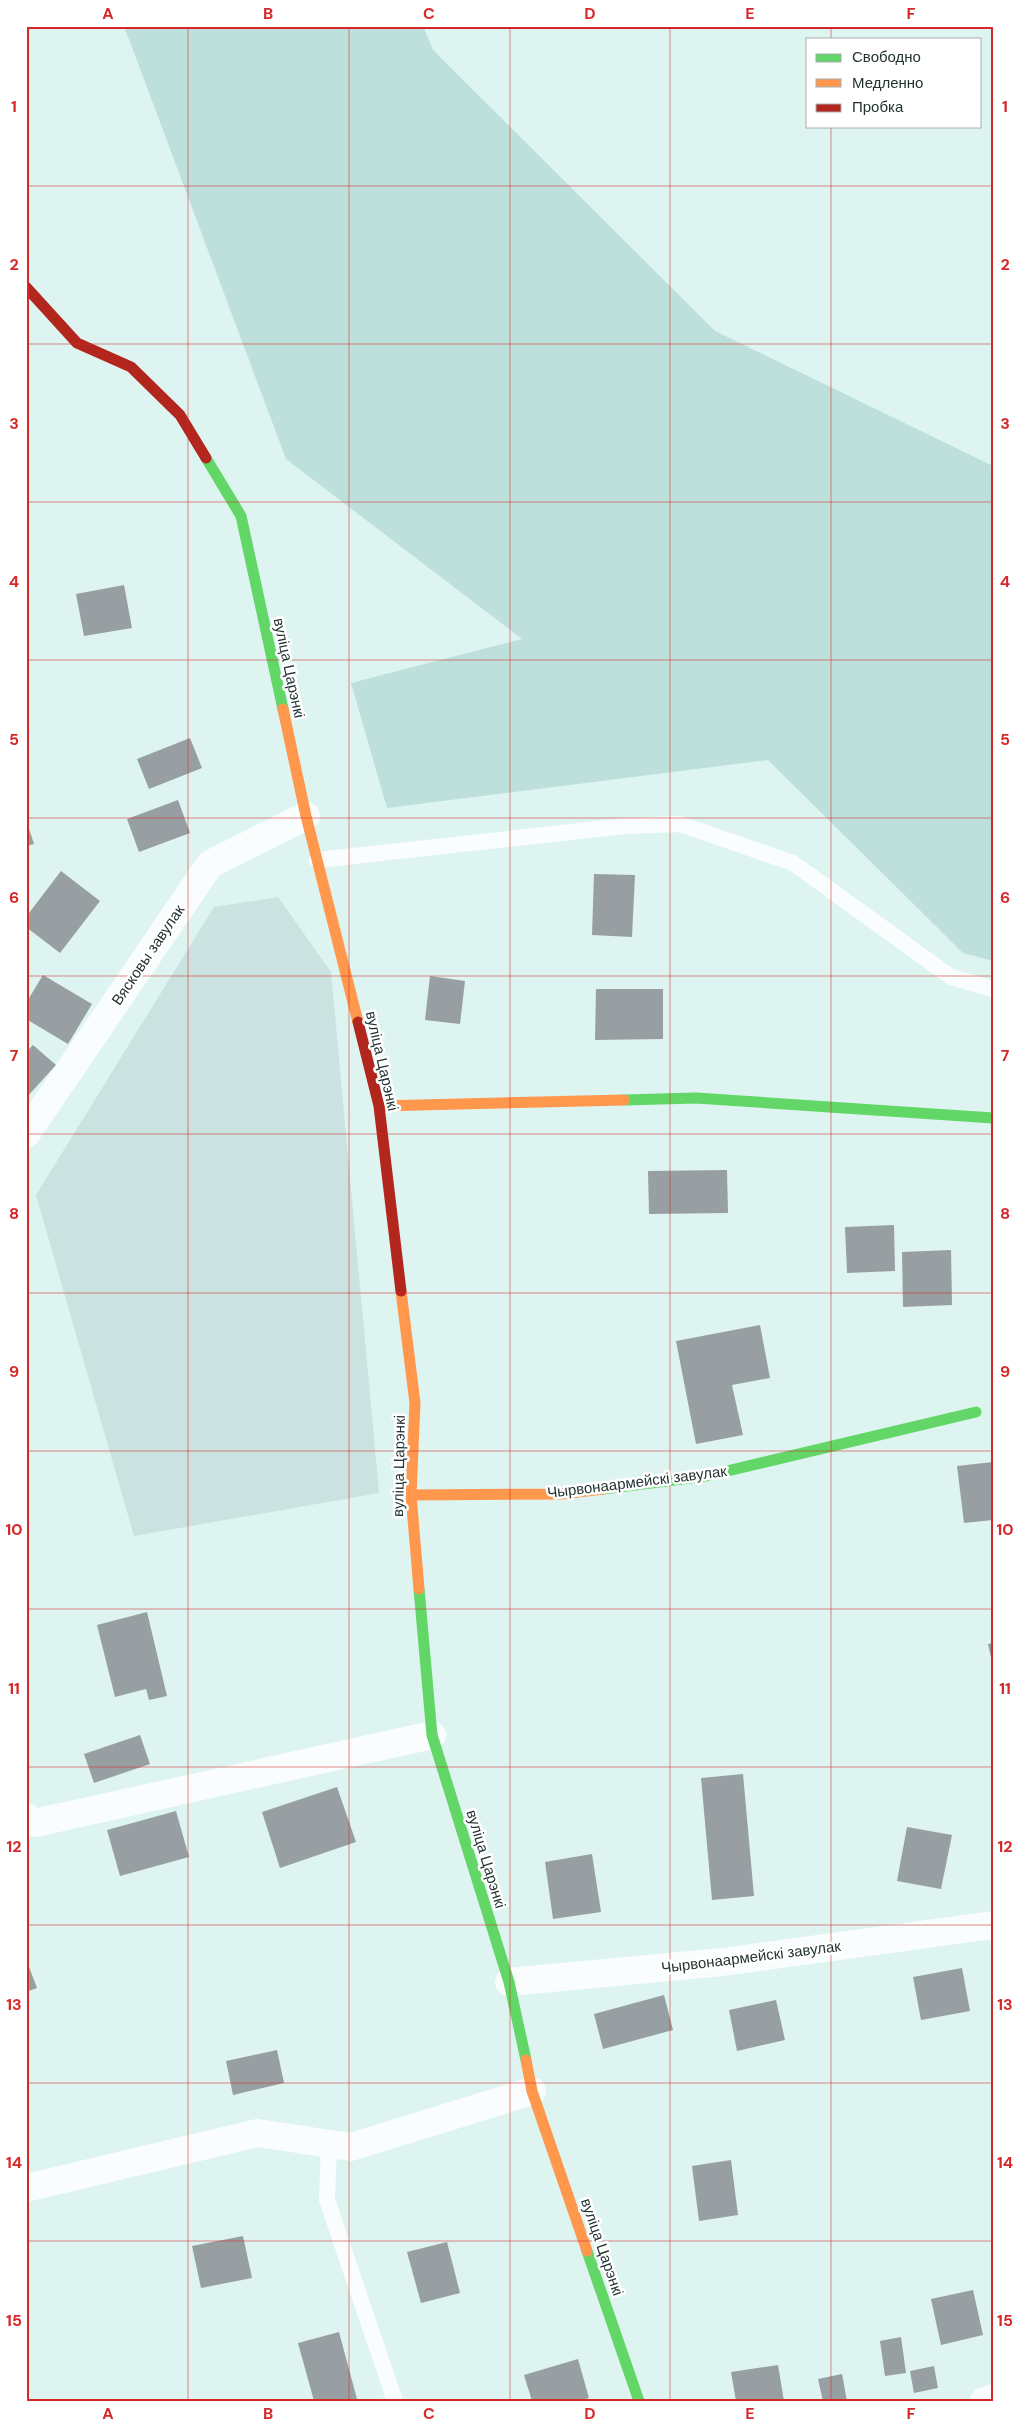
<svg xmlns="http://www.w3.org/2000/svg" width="1019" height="2427" font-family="'DM Sans',sans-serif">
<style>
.green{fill:#cae3e0}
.forest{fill:#bee0dc}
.building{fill:#989fa2}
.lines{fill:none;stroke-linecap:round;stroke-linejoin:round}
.lane{stroke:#fafdfd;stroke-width:16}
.street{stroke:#fafdfd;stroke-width:28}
.fast{stroke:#63d668;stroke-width:11}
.slow{stroke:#ff974d;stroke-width:11}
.jam{stroke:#b3261e;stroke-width:11}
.grid{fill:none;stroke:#d62828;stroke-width:1;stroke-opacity:0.55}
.labels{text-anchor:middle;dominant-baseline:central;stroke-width:5;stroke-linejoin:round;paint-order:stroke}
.street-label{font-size:15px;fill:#233332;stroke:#fff}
.neatline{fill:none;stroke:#d62828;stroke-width:2}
.grid-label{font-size:16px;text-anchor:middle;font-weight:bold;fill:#d62828}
</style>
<rect width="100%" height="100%" fill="#ddf4f1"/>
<polygon class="green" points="278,897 331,972 379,1493 134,1536 36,1195 214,907"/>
<polygon class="forest" points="124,26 423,26 433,50 715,331 993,466 993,961 963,953 768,760 387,808 351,683 522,639 286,459"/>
<g class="building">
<polygon points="124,585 132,628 84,636 76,594"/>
<polygon points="190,738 202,768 149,789 137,759"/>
<polygon points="178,800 190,833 139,852 127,819"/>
<polygon points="26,820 34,844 26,846"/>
<polygon points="61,871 100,901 60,953 26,927 26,917"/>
<polygon points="594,874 635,875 632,937 592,935"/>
<polygon points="43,975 92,1004 68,1044 26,1019 26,1003"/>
<polygon points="430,976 465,981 460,1024 425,1020"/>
<polygon points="596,989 663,989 663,1039 595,1040"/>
<polygon points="33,1045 56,1065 26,1098 26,1052"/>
<polygon points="727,1170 728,1213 649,1214 648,1171"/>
<polygon points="894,1225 895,1271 847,1273 845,1227"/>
<polygon points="951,1250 952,1305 903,1307 902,1252"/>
<polygon points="760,1325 770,1378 732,1385 743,1435 696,1444 676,1341"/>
<polygon points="993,1462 993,1520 964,1523 957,1466"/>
<polygon points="147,1612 167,1696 149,1700 146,1689 115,1697 97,1625"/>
<polygon points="993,1643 993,1662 992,1662 988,1644"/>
<polygon points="140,1735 150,1764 94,1783 84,1754"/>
<polygon points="743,1774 754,1896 712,1900 701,1778"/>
<polygon points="337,1787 356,1842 280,1868 262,1812"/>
<polygon points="176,1811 189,1857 120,1876 107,1830"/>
<polygon points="907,1827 952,1835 941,1889 897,1881"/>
<polygon points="592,1854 601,1912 553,1919 545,1862"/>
<polygon points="26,1959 37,1988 26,1992"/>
<polygon points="962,1968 970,2011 921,2020 913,1977"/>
<polygon points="664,1995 673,2030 603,2049 594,2014"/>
<polygon points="776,2000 785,2040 737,2051 729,2010"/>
<polygon points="277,2050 284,2083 233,2095 226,2061"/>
<polygon points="731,2160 738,2215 699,2221 692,2166"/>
<polygon points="243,2236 252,2278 201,2288 192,2246"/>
<polygon points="447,2242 460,2293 421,2303 407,2252"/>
<polygon points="973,2290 983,2335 941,2345 931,2299"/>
<polygon points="339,2332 357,2399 314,2401 298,2343"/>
<polygon points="901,2337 906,2373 885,2376 880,2341"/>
<polygon points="578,2359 589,2398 578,2401 532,2401 524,2375"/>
<polygon points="778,2365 784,2401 736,2401 731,2372"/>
<polygon points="934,2366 938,2388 914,2393 910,2371"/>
<polygon points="842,2374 847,2401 823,2401 818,2379"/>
</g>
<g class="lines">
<g class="lane">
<polyline points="317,860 625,826 680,824 793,863 951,977 993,989"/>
<polyline points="329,2144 327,2200 395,2401"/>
</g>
<g class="street">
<polyline points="26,1134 210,864 306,816"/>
<polyline points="26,1817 35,1823 432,1735"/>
<polyline points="509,1982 722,1962 993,1925"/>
<polyline points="26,2188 257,2133 351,2147 532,2091"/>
<polyline points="984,2401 993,2398"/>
</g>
<g class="fast">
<polyline points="206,458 241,516 283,709"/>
<polyline points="624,1100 696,1098 993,1118"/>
<polyline points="603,1489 706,1476 976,1412"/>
<polyline points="419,1589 432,1735 509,1982 526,2060"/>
<polyline points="587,2251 639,2401"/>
</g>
<g class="slow">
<polyline points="283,709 306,816 358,1022"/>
<polyline points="379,1106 624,1100"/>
<polyline points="401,1291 415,1403 411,1495 419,1589"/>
<polyline points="411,1495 562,1494 603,1489"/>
<polyline points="526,2060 532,2091 587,2251"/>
</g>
<g class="jam">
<polyline points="26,287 77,343 131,367 180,415 206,458"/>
<polyline points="358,1022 379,1106 401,1291"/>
</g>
</g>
<path class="grid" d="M188 26V2401M349 26V2401M510 26V2401M670 26V2401M831 26V39M831 126V2401M26 186H993M26 344H993M26 502H993M26 660H993M26 818H993M26 976H993M26 1134H993M26 1293H993M26 1451H993M26 1609H993M26 1767H993M26 1925H993M26 2083H993M26 2241H993"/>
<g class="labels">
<g class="street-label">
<text transform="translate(289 668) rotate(78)">вуліца Царэнкі</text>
<text transform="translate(148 955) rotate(-56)">Вясковы завулак</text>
<text transform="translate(382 1061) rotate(77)">вуліца Царэнкі</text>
<text transform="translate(399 1466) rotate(-89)">вуліца Царэнкі</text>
<text transform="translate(637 1482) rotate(-7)">Чырвонаармейскі завулак</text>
<text transform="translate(486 1859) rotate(73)">вуліца Царэнкі</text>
<text transform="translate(751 1957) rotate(-7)">Чырвонаармейскі завулак</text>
<text transform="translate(602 2247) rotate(71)">вуліца Царэнкі</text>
</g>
</g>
<rect width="1019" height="2427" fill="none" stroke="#ffffff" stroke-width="55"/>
<rect x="806" y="38" width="175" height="90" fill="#ffffff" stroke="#a7adad"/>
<rect x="816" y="54" width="25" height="8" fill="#63d668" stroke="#a7adad"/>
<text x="852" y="62" font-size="15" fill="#233332">Свободно</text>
<rect x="816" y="79" width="25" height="8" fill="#ff974d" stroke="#a7adad"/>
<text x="852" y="88" font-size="15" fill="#233332">Медленно</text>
<rect x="816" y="104" width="25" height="8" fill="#b3261e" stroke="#a7adad"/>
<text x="852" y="112" font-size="15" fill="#233332">Пробка</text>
<rect x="28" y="28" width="964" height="2372" class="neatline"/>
<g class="grid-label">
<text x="108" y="19">A</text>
<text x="268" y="19">B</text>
<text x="429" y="19">C</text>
<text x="590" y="19">D</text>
<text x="750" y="19">E</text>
<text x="911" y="19">F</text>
<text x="14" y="112">1</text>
<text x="1005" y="112">1</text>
<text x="14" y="270">2</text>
<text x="1005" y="270">2</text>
<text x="14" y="429">3</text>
<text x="1005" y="429">3</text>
<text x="14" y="587">4</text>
<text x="1005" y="587">4</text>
<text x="14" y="745">5</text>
<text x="1005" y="745">5</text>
<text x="14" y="903">6</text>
<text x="1005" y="903">6</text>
<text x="14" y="1061">7</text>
<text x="1005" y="1061">7</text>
<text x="14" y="1219">8</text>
<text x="1005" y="1219">8</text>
<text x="14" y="1377">9</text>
<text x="1005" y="1377">9</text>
<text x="14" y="1535">10</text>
<text x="1005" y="1535">10</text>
<text x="14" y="1694">11</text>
<text x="1005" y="1694">11</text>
<text x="14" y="1852">12</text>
<text x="1005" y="1852">12</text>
<text x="14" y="2010">13</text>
<text x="1005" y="2010">13</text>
<text x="14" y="2168">14</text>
<text x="1005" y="2168">14</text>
<text x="14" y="2326">15</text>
<text x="1005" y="2326">15</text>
<text x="108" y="2419">A</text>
<text x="268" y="2419">B</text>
<text x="429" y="2419">C</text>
<text x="590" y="2419">D</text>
<text x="750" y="2419">E</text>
<text x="911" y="2419">F</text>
</g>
</svg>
